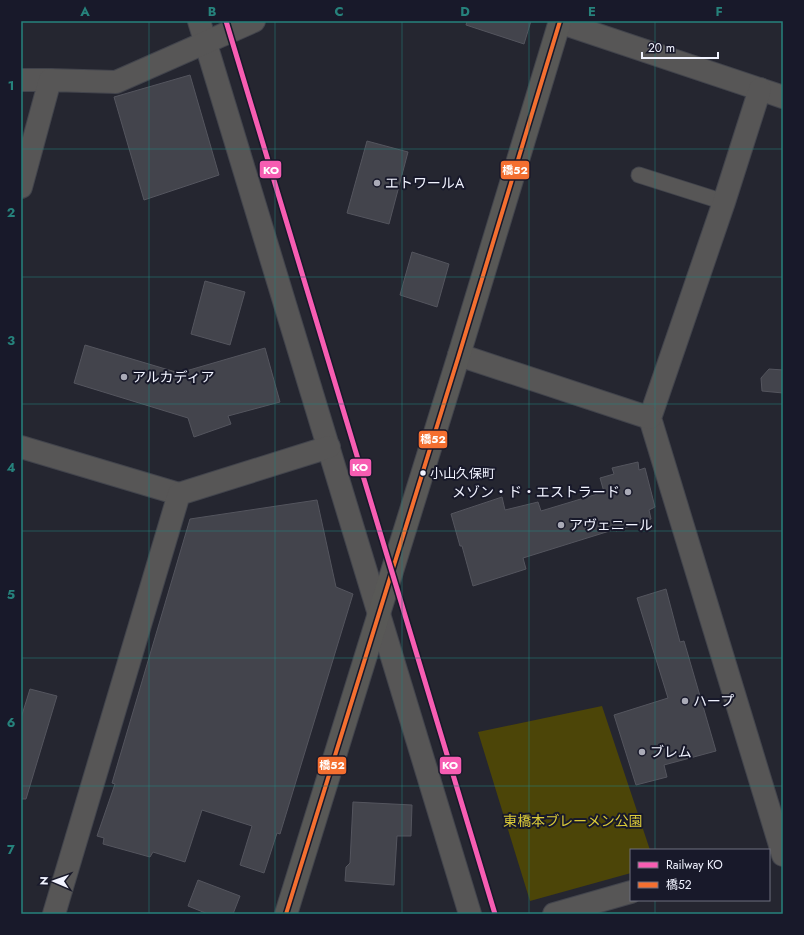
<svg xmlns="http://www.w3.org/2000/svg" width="804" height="935" font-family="Jost,'Noto Sans JP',sans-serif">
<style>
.green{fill:#4c4508}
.building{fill:#43444c;stroke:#54555e}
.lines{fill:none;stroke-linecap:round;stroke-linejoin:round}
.lane-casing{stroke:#42444c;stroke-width:17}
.street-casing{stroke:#42444c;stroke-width:24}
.secondary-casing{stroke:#42444c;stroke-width:24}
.lane{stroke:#575656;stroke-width:15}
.street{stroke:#575656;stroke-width:22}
.secondary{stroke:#585856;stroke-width:22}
.bus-1-casing{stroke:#18192a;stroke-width:7}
.bus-1{stroke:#f46f30;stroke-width:4}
.rail-1-casing{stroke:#18192a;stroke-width:8}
.rail-1{stroke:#f75db2;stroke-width:5}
.grid{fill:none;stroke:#26827c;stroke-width:1;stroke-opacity:0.55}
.poi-dot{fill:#aaabb7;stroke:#18192a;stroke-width:1.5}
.bus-dot{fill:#f1f3ff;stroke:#18192a;stroke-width:1.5}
.labels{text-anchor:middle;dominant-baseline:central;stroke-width:4;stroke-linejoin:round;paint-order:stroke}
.bus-label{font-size:13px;fill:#f1f3ff;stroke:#18192a;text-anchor:start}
.poi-label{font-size:14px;fill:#f1f3ff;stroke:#18192a;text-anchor:start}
.park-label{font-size:14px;fill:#daca38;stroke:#18192a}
.line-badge{stroke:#18192a;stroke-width:1.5}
.badge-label{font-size:11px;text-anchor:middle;font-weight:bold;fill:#fff}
.neatline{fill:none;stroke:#26827c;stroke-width:1.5}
.grid-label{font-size:13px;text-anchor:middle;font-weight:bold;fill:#26827c}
</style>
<rect width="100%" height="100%" fill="#252630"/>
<polygon class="green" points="602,706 650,850 631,850 631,873 530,901 478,732"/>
<g class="building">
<polygon points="467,21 531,21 524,44 466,25"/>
<polygon points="190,75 219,175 144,200 114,97"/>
<polygon points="367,141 408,152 389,224 347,213"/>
<polygon points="412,252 449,264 437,307 400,295"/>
<polygon points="205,281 245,292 230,345 191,334"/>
<polygon points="85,345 179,373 265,348 280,402 228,416 231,424 194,437 188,418 74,383"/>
<polygon points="769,369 783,370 783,393 762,391 761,378"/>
<polygon points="638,462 639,470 645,468 655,507 649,510 651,519 616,531 616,529 523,558 526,569 473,586 462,546 460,546 451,514 502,497 505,510 538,502 541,511 604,492 600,478 614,474 612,468"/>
<polygon points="317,500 336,587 353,594 280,834 277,833 264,873 240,865 252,826 202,810 185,862 153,852 150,857 103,844 104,838 97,836 115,784 112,783 190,519"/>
<polygon points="666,589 680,642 684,641 716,751 664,765 667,777 636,785 614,715 668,698 637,598"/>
<polygon points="30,689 57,696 26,799 21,799 21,718"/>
<polygon points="353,802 412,805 411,836 397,836 394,885 345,881 346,867 350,863"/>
<polygon points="198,880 240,896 233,914 208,914 188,906"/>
</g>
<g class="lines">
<g class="lane-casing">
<polyline id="lane" points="639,175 724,202"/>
</g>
<g class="street-casing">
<g id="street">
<polyline points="199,21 470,914"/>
<polyline points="559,22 783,97"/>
<polyline points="21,80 50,80"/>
<polyline points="760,89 724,202 650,418 783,855"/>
<polyline points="21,187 50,80 116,82 254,21"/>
<polyline points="459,355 650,418"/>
<polyline points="21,447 179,494"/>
<polyline points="54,914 179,494 329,447"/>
<polyline points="554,914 631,892"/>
</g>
</g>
<g class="secondary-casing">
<polyline id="secondary" points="286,914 459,355 560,21"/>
</g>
<use href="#lane" class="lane"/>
<use href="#street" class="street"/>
<use href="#secondary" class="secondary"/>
<g class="bus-1-casing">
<polyline id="bus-1" points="286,914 459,355 560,21"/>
</g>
<use href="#bus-1" class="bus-1"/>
<g class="rail-1-casing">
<polyline id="rail-1" points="226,21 495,914"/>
</g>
<use href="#rail-1" class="rail-1"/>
</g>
<path class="grid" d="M149 21V914M275 21V914M402 21V914M529 21V914M655 21V850M21 149H783M21 277H783M21 404H783M21 531H783M21 658H783M21 786H783M655 900V914"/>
<g class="poi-dot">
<circle cx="377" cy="183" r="4"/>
<circle cx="124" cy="377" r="4"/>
<circle cx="628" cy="492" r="4"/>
<circle cx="561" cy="525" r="4"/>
<circle cx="685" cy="701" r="4"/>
<circle cx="642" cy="752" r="4"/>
</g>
<circle class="bus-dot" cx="423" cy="473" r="3.5"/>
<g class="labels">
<g class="bus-label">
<text x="430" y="473">小山久保町</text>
</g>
<g class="poi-label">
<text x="385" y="183">エトワールA</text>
<text x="132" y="377">アルカディア</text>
<text x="620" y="492" text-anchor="end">メゾン・ド・エストラード</text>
<text x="569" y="525">アヴェニール</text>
<text x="693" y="701">ハープ</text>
<text x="650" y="752">ブレム</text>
</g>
<g class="park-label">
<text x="573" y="821">東橋本ブレーメン公園</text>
</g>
</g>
<g class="line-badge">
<rect x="259" y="160" width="23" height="19" rx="4" fill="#f75db2"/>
<rect x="500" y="160" width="30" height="20" rx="4" fill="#f46f30"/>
<rect x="418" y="430" width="30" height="19" rx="4" fill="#f46f30"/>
<rect x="349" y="458" width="23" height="19" rx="4" fill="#f75db2"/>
<rect x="439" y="756" width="23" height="19" rx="4" fill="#f75db2"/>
<rect x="317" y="756" width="30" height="19" rx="4" fill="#f46f30"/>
</g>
<g class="badge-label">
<text x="271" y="174">KO</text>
<text x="515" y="174">橋52</text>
<text x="433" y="443">橋52</text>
<text x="360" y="471">KO</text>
<text x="450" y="769">KO</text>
<text x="332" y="769">橋52</text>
</g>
<rect width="804" height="935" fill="none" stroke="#18192a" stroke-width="44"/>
<rect x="630" y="849" width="140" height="52" fill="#18192a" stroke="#6f707f"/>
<rect x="638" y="862" width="20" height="6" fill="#f75db2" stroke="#6f707f"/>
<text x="666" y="869" font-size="12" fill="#f1f3ff">Railway KO</text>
<rect x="638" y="882" width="20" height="6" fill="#f46f30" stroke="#6f707f"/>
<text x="666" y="889" font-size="12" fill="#f1f3ff">橋52</text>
<g transform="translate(54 881) rotate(272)" stroke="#18192a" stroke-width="3" paint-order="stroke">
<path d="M0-3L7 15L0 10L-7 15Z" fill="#f1f3ff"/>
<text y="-6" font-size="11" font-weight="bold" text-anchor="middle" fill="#f1f3ff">N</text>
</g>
<path d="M642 52v6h76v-6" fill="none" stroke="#f1f3ff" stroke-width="2"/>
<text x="648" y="52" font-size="12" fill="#f1f3ff" stroke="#18192a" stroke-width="3" paint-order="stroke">20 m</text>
<rect x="22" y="22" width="760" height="891" class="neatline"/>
<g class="grid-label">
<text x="85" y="16">A</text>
<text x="212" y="16">B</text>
<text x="339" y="16">C</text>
<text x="465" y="16">D</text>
<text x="592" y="16">E</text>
<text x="719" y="16">F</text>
<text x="11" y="90">1</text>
<text x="11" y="217">2</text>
<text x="11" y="345">3</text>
<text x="11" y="472">4</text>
<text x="11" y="599">5</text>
<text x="11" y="727">6</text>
<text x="11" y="854">7</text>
</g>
</svg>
